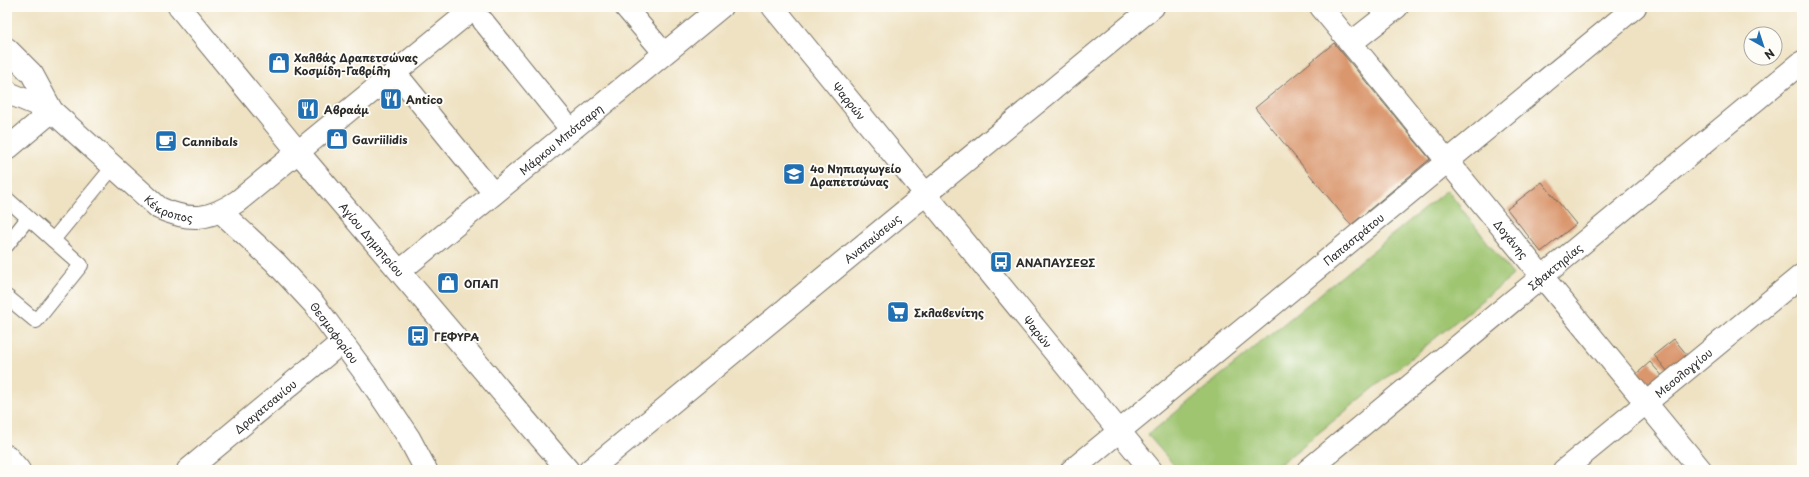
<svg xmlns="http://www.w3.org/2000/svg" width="1809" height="477" font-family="'Playpen Sans',sans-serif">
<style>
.park{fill:#9fc571;stroke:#65784e}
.building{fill:#da976e}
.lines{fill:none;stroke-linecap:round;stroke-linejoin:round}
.service-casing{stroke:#706b60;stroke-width:16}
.pedestrian-casing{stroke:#706b60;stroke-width:23}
.minor-casing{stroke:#706b60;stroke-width:24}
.tertiary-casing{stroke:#706b60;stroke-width:24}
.secondary-casing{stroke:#706b60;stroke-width:24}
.service{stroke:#fff;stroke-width:14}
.pedestrian{stroke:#fff;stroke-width:21}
.minor{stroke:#fff;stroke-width:22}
.tertiary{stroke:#fff;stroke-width:22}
.secondary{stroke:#fff;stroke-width:22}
.labels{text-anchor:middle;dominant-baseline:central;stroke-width:4;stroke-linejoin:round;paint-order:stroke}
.poi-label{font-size:11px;font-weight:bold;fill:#2b2b2b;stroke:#fdfcf7;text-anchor:start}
.street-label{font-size:11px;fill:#2b2b2b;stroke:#fdfcf7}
</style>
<rect width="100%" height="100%" fill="#fdfcf7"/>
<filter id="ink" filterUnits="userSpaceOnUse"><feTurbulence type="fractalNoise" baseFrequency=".025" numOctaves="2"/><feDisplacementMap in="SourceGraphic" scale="8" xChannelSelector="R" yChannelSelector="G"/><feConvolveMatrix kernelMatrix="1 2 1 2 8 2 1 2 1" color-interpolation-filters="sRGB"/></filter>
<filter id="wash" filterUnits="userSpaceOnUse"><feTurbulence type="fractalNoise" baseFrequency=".012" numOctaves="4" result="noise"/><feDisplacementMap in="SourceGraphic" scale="16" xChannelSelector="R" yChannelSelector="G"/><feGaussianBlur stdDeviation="0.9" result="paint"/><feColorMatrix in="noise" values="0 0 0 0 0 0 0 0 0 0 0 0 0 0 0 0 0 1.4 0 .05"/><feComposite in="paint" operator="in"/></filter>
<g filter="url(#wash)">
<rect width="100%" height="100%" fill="#efe2c3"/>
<polygon class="park" points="1447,190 1513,275 1273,470 1178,470 1148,435"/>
<g id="blocks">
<g class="building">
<polygon points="1334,43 1430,159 1351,225 1255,108"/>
<polygon points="1542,182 1576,224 1541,252 1507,209"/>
<polygon points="1674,339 1692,361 1672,377 1654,355"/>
<polygon points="1650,362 1666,380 1650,394 1634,376"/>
</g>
</g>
</g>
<g filter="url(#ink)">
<use href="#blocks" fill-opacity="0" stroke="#706b60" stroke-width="1"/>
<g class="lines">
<g class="service-casing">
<g id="service">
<polyline points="7,199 81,265 36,321 7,297"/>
<polyline points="53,240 113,167"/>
<polyline points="7,245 28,218"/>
</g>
</g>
<g class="pedestrian-casing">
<g id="pedestrian">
<polyline points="625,7 664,53"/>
<polyline points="483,21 571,130"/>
<polyline points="404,83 494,194"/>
</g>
</g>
<g class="minor-casing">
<g id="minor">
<path id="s1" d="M1321 7 1701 470"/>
<polyline points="1351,43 1397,7"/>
<polyline points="7,149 52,111"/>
<path id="s2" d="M221 212 275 262 314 304 370 380 409 438 426 470"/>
<path id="s3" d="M400 271 721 7"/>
<polyline points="7,456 19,470"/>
<path id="s4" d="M188 470 342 342"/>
<path id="s5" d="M590 470 1153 7"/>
<path id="s6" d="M1072 470 1635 7"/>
<path id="s7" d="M1308 470 1802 62"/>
<path id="s8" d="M1564 470 1802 275"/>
</g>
</g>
<g class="tertiary-casing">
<polyline id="tertiary" points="179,7 299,153"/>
</g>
<g class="secondary-casing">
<g id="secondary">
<path id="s9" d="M773 7 1151 470"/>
<polyline points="7,49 32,74 52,111"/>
<path id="s10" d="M7 91 11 94 52 111 159 208C191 222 209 220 238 201L475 7"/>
<path id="s11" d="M299 153 568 470"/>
</g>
</g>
<use href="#service" class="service"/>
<use href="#pedestrian" class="pedestrian"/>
<use href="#minor" class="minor"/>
<use href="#tertiary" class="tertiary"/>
<use href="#secondary" class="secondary"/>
</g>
</g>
<defs>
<g id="shop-square" transform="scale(1.15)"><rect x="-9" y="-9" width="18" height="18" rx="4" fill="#1f6fb2" stroke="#fdfcf7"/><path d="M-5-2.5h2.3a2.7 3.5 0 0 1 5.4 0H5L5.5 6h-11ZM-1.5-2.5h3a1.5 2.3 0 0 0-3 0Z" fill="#fff"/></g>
<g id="restaurant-square" transform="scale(1.15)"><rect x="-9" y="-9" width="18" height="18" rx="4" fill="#1f6fb2" stroke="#fdfcf7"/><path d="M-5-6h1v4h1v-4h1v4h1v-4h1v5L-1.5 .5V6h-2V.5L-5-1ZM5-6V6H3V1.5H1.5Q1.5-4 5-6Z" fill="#fff"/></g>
<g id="cafe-square" transform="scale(1.15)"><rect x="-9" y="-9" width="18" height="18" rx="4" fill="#1f6fb2" stroke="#fdfcf7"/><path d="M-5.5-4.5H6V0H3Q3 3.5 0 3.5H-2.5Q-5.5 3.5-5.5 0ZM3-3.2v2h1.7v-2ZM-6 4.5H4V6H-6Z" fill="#fff"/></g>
<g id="school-square" transform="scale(1.15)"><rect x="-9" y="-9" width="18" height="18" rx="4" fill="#1f6fb2" stroke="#fdfcf7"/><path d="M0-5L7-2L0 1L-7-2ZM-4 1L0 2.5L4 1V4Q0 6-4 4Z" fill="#fff"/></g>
<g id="bus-square" transform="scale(1.15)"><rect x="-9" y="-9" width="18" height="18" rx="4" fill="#1f6fb2" stroke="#fdfcf7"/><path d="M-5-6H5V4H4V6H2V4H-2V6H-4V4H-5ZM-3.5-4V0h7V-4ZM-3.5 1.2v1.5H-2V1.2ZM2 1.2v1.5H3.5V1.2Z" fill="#fff"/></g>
<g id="supermarket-square" transform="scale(1.15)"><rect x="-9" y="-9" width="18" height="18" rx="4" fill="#1f6fb2" stroke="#fdfcf7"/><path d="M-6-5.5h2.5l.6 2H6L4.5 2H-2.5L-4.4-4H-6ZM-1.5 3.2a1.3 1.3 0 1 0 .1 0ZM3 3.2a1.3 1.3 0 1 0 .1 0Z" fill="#fff"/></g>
</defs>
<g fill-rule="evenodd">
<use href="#shop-square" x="279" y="63"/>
<use href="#restaurant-square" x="391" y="99"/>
<use href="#restaurant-square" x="308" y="109"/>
<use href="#shop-square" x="337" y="139"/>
<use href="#cafe-square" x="166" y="141"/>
<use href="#school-square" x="794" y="174"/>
<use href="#bus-square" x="1001" y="262"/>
<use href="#shop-square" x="448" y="283"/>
<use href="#supermarket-square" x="898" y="312"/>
<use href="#bus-square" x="418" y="336"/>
</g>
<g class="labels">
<g class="poi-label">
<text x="294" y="57">Χαλβάς Δραπετσώνας<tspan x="294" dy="13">Κοσμίδη-Γαβρίλη</tspan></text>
<text x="406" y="99">Antico</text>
<text x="324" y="109">Αβραάμ</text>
<text x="352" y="139">Gavriilidis</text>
<text x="182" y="141">Cannibals</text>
<text x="810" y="168">4ο Νηπιαγωγείο<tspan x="810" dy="13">Δραπετσώνας</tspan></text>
<text x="1016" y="262">ΑΝΑΠΑΥΣΕΩΣ</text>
<text x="464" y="283">ΟΠΑΠ</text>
<text x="914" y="312">Σκλαβενίτης</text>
<text x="434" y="336">ΓΕΦΥΡΑ</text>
</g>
<g class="street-label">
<text stroke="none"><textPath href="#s9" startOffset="121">Ψαρρών</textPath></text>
<text stroke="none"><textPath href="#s3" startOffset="208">Μάρκου Μπότσαρη</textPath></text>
<text stroke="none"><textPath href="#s10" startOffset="203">Κέκροπος</textPath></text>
<text stroke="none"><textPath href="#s5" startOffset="365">Αναπαύσεως</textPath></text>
<text stroke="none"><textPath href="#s1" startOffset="300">Δογάνης</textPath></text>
<text stroke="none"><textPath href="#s11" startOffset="113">Αγίου Δημητρίου</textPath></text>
<text stroke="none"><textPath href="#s6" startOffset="364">Παπαστράτου</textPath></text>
<text stroke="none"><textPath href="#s7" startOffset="320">Σφακτηρίας</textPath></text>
<text stroke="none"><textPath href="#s2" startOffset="166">Θεσμοφορίου</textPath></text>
<text stroke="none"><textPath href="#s9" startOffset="419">Ψαρών</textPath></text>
<text stroke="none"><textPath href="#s8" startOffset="154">Μεσολογγίου</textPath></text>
<text stroke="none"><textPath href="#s4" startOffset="100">Δραγατσανίου</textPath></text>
</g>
</g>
<rect width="1809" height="477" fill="none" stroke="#fdfcf7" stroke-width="24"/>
<g transform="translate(1763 46) rotate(141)"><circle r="19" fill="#fdfcf7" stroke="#a9a8a5"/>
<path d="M0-3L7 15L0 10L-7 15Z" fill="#1f6fb2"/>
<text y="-6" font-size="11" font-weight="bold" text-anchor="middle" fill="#2b2b2b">N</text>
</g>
</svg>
